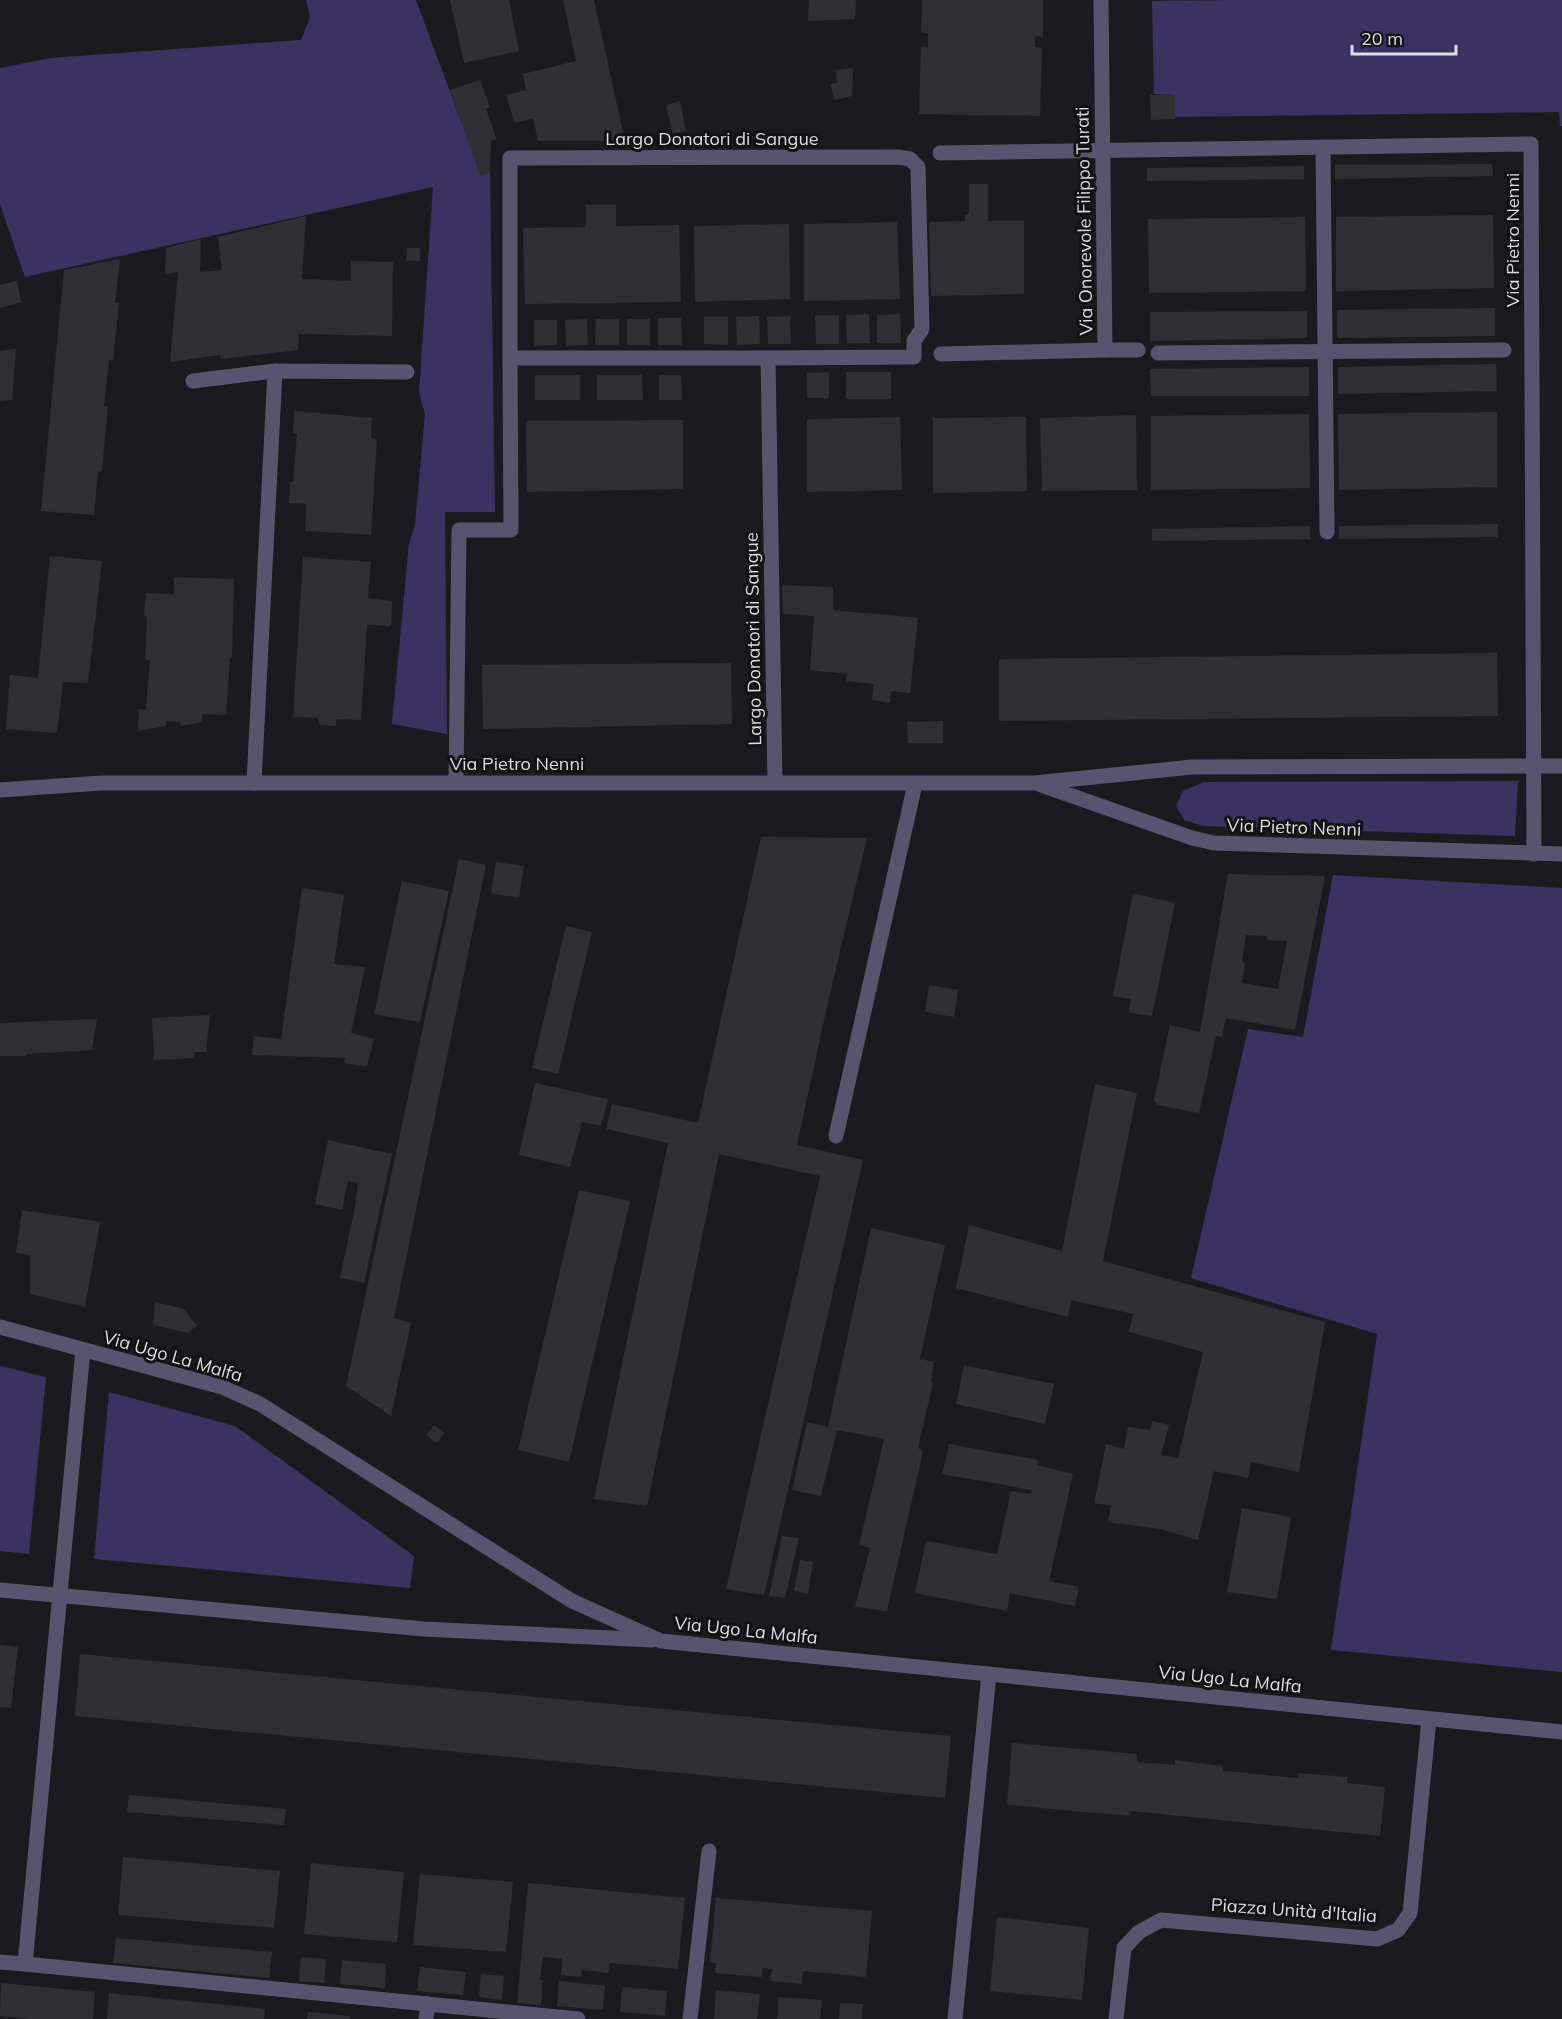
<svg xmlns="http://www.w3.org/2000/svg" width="1562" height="2019" font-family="Mulish,sans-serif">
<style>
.green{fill:#3c3261}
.building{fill:#302f34;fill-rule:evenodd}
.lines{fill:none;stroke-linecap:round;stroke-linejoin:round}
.minor{stroke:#585470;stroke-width:15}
.labels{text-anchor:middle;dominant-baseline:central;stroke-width:6;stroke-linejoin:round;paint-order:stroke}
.street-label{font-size:18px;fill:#dedee1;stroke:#121215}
</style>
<rect width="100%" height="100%" fill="#1b1b1f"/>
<g class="green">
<polygon points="306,0 416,0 481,175 490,172 495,512 445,512 447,734 392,724 409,543 415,525 425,414 419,392 433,187 25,277 0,204 0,68 50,58 301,40 310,17"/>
<polygon points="1234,0 1562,0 1562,126 1560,126 1559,112 1175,117 1175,95 1154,94 1152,1"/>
<polygon points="1518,781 1515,836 1203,826 1184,820 1176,806 1183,791 1204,782"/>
<polygon points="1333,875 1562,888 1562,1672 1331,1650 1377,1334 1191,1278 1248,1029 1303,1037"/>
<polygon points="0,1366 46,1377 29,1554 0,1551"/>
<polygon points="109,1392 235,1426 414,1556 410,1588 94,1559"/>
</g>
<g class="building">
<polygon points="450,0 509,0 519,51 464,63"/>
<polygon points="563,0 594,0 625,141 538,141 533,118 515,123 506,95 526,90 523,74 576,61"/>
<polygon points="809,0 856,0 855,19 808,21"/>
<polygon points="922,0 1043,0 1043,37 1035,36 1035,47 1042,48 1040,116 919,114 921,46 928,47 928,33 921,32"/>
<polygon points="853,68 852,96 835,100 830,84 837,83 836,70"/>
<polygon points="480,80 490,107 486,109 497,140 491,140 490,172 480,175 450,90"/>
<polygon points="1150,95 1175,95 1175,119 1151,120"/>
<polygon points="680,101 686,131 673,134 666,105"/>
<polygon points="1492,164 1493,176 1335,179 1335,165"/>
<polygon points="1304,166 1304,179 1147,181 1147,168"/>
<polygon points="969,184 988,184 988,221 1024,221 1024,294 931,296 929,222 965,221 965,214 969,214"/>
<polygon points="586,205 616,205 616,226 679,225 681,302 525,304 523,228 586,227"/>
<polygon points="1493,215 1494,288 1336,291 1336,217"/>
<polygon points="306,216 302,279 351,281 351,261 393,262 392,336 299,334 298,350 221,359 220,355 170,362 178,272 165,275 166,248 201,239 200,272 222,270 218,237"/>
<polygon points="1305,217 1306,291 1149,293 1148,219"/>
<polygon points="897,222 900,299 804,301 804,224"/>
<polygon points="789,224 790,299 695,302 694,226"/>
<polygon points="407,248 420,248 420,261 406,261"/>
<polygon points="120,259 115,303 119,303 113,361 109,360 104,406 108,406 102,471 98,472 94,515 41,511 64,270"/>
<polygon points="17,281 21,302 0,308 0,285"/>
<polygon points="1495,308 1495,336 1337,338 1337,310"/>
<polygon points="1307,311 1307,338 1150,341 1150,312"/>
<polygon points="869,314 870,343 847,343 846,315"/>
<polygon points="900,314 901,343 877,343 877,315"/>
<polygon points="815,315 839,315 839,344 816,344"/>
<polygon points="759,316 760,344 737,345 736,317"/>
<polygon points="790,316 791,344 768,344 767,317"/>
<polygon points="704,317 728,317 728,345 704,344"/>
<polygon points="658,318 681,318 682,345 658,345"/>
<polygon points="587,319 588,345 566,346 565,320"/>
<polygon points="596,319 619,319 619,345 595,345"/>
<rect x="627" y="319" width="23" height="26"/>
<polygon points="534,320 557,320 557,345 534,346"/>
<polygon points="16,349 12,400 0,401 0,351"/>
<polygon points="1496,364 1497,391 1338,394 1338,367"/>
<polygon points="1309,367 1309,396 1151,396 1150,369"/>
<polygon points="829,372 829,398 807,398 807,373"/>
<rect x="846" y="372" width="45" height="27"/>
<rect x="535" y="375" width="45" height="25"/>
<polygon points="597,375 642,375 643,400 597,400"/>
<polygon points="659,375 681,375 682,400 659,400"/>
<polygon points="294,411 372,418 371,438 377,439 371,535 305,531 306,504 289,503 290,482 293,482 297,434 293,434"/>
<polygon points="1497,412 1497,487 1339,490 1338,414"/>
<polygon points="1309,414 1310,488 1151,490 1151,416"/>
<polygon points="1136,415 1137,490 1042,491 1040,418"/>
<polygon points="900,417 902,490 807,492 807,419"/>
<polygon points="1026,417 1027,491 933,493 933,418"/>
<polygon points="683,420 683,489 527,492 526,421"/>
<polygon points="1498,524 1498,537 1339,539 1339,526"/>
<polygon points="1310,526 1310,539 1152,541 1152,529"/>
<polygon points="50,556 102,561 88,683 63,682 57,733 6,729 10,675 38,678"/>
<polygon points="303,557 371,562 368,598 392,601 391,626 367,625 361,720 336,719 336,726 319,725 318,718 293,717"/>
<polygon points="174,577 234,579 232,658 230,657 226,715 202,714 202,722 180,726 181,722 166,721 166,726 138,731 139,709 146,710 150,660 145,660 147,618 144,615 146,593 174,594"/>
<polygon points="782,585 833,587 833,610 918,618 910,693 891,691 890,703 872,700 874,684 846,681 847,674 810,670 814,616 783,614"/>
<polygon points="1497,653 1498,716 999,721 999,659"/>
<polygon points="731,663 732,724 483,729 482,665"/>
<polygon points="943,721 943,743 908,743 907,722"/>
<polygon points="761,837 867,838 828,1002 797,1145 863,1160 764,1595 726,1589 820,1176 719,1154 647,1506 594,1499 668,1143 606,1129 612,1104 698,1123"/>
<polygon points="459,859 486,865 394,1318 411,1323 391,1416 346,1386"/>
<polygon points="496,862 524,866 519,898 491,893"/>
<path d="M1228 874 1325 876 1295 1030 1226 1018 1222 1037 1216 1036 1199 1113 1157 1105 1154 1100 1170 1025 1200 1032ZM1246 935 1267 936V940L1287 941 1278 989 1242 983 1245 963 1242 961Z"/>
<polygon points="402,881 449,891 420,1022 374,1014"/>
<polygon points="302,888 344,895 334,964 365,967 351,1033 374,1039 367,1067 344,1063 345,1058 252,1055 254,1036 281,1039"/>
<polygon points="1133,893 1175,903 1152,1016 1129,1013 1131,999 1113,996"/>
<polygon points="566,926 592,932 558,1074 532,1068"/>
<polygon points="929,985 958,990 954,1017 925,1012"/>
<polygon points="210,1015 206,1052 195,1052 194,1058 154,1060 152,1018"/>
<polygon points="97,1019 92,1050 27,1054 27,1056 0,1056 0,1023"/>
<polygon points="535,1083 608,1099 601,1126 582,1122 570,1167 519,1155"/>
<polygon points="1095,1084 1137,1093 1103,1261 1325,1322 1299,1472 1251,1462 1248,1478 1214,1471 1198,1540 1160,1529 1108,1522 1111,1506 1094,1503 1106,1444 1124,1449 1128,1427 1150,1430 1152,1421 1169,1425 1161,1455 1178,1458 1203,1352 1129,1332 1133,1314 1071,1300 1068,1317 956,1288 969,1225 1062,1251"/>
<polygon points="328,1140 392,1154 364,1283 340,1278 355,1207 358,1183 348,1181 342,1210 315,1204"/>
<polygon points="579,1190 630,1201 569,1462 518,1450"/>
<polygon points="22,1210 100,1222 85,1307 30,1294 30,1255 16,1253"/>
<polygon points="871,1228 945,1245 920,1359 934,1362 931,1382 933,1383 918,1448 923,1451 887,1611 855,1607 870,1548 859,1545 884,1439 837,1430 821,1496 792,1490 807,1422 828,1427"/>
<polygon points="155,1302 184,1309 197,1326 187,1333 153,1325"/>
<polygon points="964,1365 1054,1384 1045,1424 956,1404"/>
<polygon points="434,1425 444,1433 437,1443 426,1435"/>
<polygon points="949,1444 1038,1460 1037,1465 1073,1474 1049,1581 1079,1587 1075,1606 1010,1593 1007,1611 915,1593 926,1541 997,1554 1011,1491 1031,1494 1032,1490 942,1474"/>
<polygon points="1242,1508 1291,1517 1277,1599 1227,1592"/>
<polygon points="782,1536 799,1538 785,1598 769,1596"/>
<polygon points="800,1560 813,1562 808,1594 794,1591"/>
<polygon points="0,1645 18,1647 11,1708 0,1707"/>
<polygon points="80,1654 951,1736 945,1798 75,1716"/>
<polygon points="1012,1743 1137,1754 1137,1762 1175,1765 1175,1760 1223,1766 1223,1771 1298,1778 1299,1773 1347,1777 1347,1783 1385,1787 1380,1836 1131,1811 1130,1816 1007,1805"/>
<polygon points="129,1795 286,1809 284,1825 127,1812"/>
<polygon points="123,1857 280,1871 274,1928 118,1915"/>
<polygon points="311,1863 404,1872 397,1942 304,1934"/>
<polygon points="420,1874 513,1882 506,1952 413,1945"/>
<polygon points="528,1883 685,1898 678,1969 610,1963 608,1973 582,1970 581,1977 561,1975 562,1959 543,1957 540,1980 543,1980 541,2005 517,2003"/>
<polygon points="716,1898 872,1911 866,1977 803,1971 802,1984 770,1981 772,1969 762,1968 762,1977 715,1973 716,1963 710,1963"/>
<polygon points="997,1917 1089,1928 1082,2000 990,1991"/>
<polygon points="116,1938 272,1952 269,1978 113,1963"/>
<polygon points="301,1957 326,1959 324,1983 299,1981"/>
<polygon points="342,1960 386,1964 385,1988 340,1984"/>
<polygon points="420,1967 466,1972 463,1995 417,1991"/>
<polygon points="481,1974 504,1976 502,2000 479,1997"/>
<polygon points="559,1981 605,1986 603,2010 557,2006"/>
<polygon points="1,1983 95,1992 93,2019 32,2019 0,2016"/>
<polygon points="622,1987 667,1991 665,2016 620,2012"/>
<polygon points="716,1990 760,1994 757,2019 714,2019"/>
<polygon points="109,1993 265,2009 264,2019 107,2019"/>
<polygon points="779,1997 822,2000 820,2019 777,2019"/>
<polygon points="840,2003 863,2004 862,2019 839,2019"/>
<polygon points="308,2012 350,2016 350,2019 307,2019"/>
</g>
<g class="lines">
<g class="minor">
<polyline points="1323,147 1327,532"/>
<polyline points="940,153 1531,144 1534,854"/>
<polyline points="1105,350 1138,350"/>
<polyline points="1158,353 1504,350"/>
<polyline points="941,354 1105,350 1101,0"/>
<polyline points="510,358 510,158 898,157 910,159 918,167 922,329 914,341 914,357 768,358"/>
<polyline points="193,381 275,371 407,372"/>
<polyline points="254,783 275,371"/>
<polyline points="456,783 459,530 511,530 510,358 768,358 775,782"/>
<polyline points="1041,785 1192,838 1214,843 1562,854"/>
<polyline points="0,790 101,783 1035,783 1192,767 1562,766"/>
<polyline points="836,1136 915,784"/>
<polyline points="0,1327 222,1387 260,1404 572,1601 661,1641 1562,1732"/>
<polyline points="83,1350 25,1964 578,2019"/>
<polyline points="0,1590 424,1629 652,1640"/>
<polyline points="0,1962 25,1964"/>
<polyline points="426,2019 428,2004"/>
<polyline points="690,2019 709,1851"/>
<polyline points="955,2019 989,1674"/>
<polyline points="1116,2019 1124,1948 1139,1932 1161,1920 1377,1939 1398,1930 1410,1913 1429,1719"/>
</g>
</g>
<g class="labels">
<g class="street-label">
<text x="712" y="138">Largo Donatori di Sangue</text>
<text transform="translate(1084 221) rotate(-91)">Via Onorevole Filippo Turati</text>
<text transform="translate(1512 240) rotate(-90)">Via Pietro Nenni</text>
<text transform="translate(753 639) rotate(-91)">Largo Donatori di Sangue</text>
<text x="517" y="763">Via Pietro Nenni</text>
<text transform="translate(1294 827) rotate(2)">Via Pietro Nenni</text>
<text transform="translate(173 1356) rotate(16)">Via Ugo La Malfa</text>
<text transform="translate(746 1630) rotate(6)">Via Ugo La Malfa</text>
<text transform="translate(1230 1679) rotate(6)">Via Ugo La Malfa</text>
<text transform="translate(1294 1910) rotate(4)">Piazza Unità d'Italia</text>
</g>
</g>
<path d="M1352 45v9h104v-9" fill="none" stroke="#dedee1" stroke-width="3"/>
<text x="1361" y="45" font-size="18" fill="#dedee1" stroke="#121215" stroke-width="4.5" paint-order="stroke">20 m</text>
</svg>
